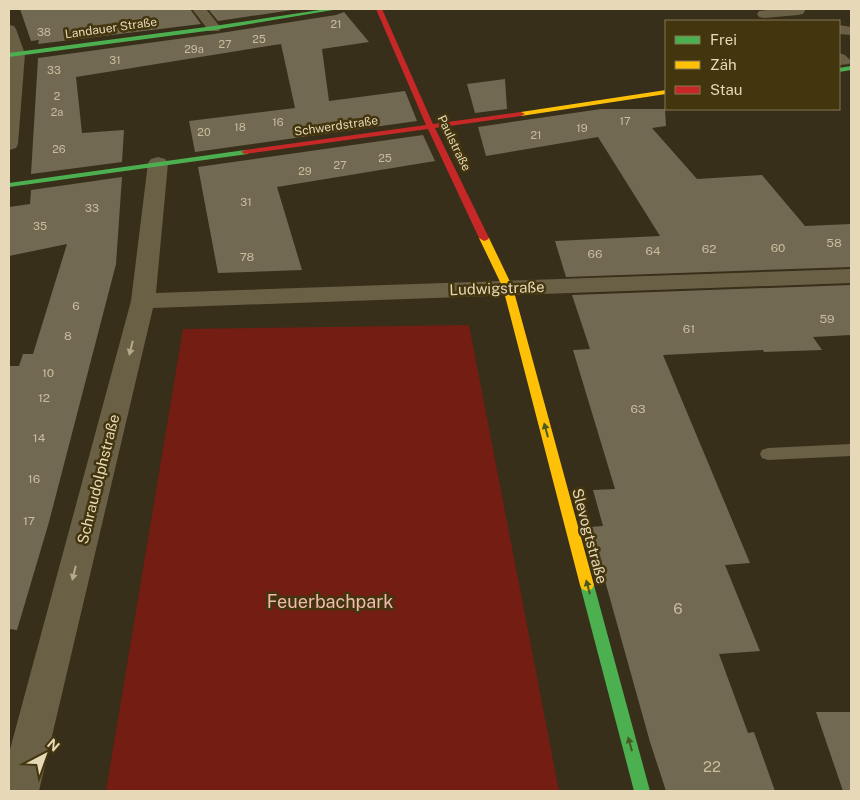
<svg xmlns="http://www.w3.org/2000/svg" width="860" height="800" font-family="'Public Sans',sans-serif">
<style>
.green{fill:#741d13}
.building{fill:#716952}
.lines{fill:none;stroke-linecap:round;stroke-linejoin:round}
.lane{fill:#6a6045;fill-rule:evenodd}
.street{fill:#6a6045;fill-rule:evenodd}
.fast{fill:#4caf50;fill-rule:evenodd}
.slow{fill:#ffc107;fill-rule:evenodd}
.jam{fill:#c62828;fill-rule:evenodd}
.oneway{fill:#b5a989}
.oneway2{fill:#465a22}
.labels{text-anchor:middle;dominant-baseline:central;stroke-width:5;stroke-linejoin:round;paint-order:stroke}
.far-number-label{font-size:11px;fill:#cabd9e}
.far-street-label{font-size:12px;fill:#e7d9b7;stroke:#43350e}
.number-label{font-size:12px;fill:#cabd9e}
.street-label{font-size:15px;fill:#e7d9b7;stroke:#43350e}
.near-number-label{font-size:15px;fill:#cabd9e}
.near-park-label{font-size:18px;fill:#f2b9af;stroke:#43350e}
</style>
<rect width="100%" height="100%" fill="#372f1a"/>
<polygon class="green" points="469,325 559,791 106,791 183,329"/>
<g class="building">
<polygon points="20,9 190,9 201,24 38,44 39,40 31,41"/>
<polygon points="208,9 299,9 218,21"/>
<polygon points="344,12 369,42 322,49 329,101 405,91 417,121 195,152 189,121 295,108 281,44 76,77 82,133 124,130 122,162 31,174 38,58 214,34 336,15"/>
<polygon points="505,79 507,109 475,113 467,84"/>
<polygon points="601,109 665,109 666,126 652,128 697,179 762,175 805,226 851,224 851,267 566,277 555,241 660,236 598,137 486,156 478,127"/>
<polygon points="423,135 435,161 277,187 302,270 218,273 198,167"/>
<polygon points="122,177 116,264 49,522 17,630 9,629 9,366 19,366 23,354 33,354 67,244 9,256 9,207 30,204 31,190"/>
<polygon points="851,285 851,335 813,337 822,350 764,352 763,350 663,355 750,563 725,565 760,651 719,654 748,733 754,732 775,791 666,791 650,742 590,527 603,526 593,490 615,489 573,350 590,349 572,295"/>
<polygon points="816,712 851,712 851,791 843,791"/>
</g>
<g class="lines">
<polygon class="lane" points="851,444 851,456 768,460 762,458 760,454 762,450 768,448"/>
<g class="street">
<polygon points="192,9 206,9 221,28 219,31 209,31"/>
<polygon points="775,9 804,9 805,11 803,14 798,15 764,18 759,17 757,14 759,11"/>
<polygon points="9,25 14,26 16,29 25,54 18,144 16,148 9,150"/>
<polygon points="839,25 851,27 851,35 839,34"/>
<polygon points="839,53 845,55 851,61 849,64 839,65"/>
<polygon points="158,157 165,159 168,163 156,293 851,269 851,283 153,308 39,791 9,791 9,753 131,301 148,163 151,159"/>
</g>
<g class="fast">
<polygon points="326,9 339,9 214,30 9,57 9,53 214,26"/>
<polygon points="851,66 851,70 839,72 839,68"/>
<polygon points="245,150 249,152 248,154 9,187 9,183"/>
<polygon points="587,579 592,581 594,585 650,791 634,791 580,585 582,581"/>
</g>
<g class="slow">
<polygon points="666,90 666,94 521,116 517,114 521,112"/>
<polygon points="484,235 489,238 513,288 594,585 592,589 587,591 582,589 580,585 503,288 479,238"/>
</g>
<polygon class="jam" points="376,9 382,9 433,124 521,112 525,114 521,116 435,128 489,238 487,240 484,241 479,238 428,129 245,154 241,152 245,150 426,125"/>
</g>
<defs><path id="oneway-solid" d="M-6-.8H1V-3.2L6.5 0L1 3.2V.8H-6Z" transform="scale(1.25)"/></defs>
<g class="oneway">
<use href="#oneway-solid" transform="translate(131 348) rotate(104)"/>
<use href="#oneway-solid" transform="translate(74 573) rotate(104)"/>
</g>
<g class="oneway2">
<use href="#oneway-solid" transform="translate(546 430) rotate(-105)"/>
<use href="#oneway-solid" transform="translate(588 587) rotate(-105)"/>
<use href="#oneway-solid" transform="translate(630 744) rotate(-105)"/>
</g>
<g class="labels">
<g class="far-number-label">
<text x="336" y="24">21</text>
<text x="44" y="32">38</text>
<text x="259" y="39">25</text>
<text x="225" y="44">27</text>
<text x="194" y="49">29a</text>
<text x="115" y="60">31</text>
<text x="54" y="70">33</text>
<text x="57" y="96">2</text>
<text x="57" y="112">2a</text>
<text x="625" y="121">17</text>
<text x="278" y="122">16</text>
<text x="240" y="127">18</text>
<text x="582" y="128">19</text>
<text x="204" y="132">20</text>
<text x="536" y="135">21</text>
<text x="59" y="149">26</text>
<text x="385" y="158">25</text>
<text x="340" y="165">27</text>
<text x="305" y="171">29</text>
<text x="246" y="202">31</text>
<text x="92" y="208">33</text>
<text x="40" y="226">35</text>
</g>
<g class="far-street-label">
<text transform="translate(111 28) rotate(-8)">Landauer Straße</text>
<text transform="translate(336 126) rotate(-8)">Schwerdstraße</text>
<text transform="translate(454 143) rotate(64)">Paulstraße</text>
</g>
<g class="number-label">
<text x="834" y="243">58</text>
<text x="778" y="248">60</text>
<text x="709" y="249">62</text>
<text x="653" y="251">64</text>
<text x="595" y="254">66</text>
<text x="247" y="257">78</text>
<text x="76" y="306">6</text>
<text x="827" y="319">59</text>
<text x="689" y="329">61</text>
<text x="68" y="336">8</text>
<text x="48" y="373">10</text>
<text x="44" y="398">12</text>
<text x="638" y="409">63</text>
<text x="39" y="438">14</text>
<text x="34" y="479">16</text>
<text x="29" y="521">17</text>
</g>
<g class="street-label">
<text transform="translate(497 288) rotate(-2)">Ludwigstraße</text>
<text transform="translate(98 479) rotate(-76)">Schraudolphstraße</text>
<text transform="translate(590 536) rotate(75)">Slevogtstraße</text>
</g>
<g class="near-number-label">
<text x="678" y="608">6</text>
<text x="712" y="766">22</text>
</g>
<g class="near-park-label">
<text x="330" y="601">Feuerbachpark</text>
</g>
</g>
<rect width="860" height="800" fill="none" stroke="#e7d9b7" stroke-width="20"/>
<rect x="665" y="20" width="175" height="90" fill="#43350e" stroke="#857752"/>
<rect x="675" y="36" width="25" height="8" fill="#4caf50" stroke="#857752"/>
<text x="710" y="45" font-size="15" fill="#e7d9b7">Frei</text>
<rect x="675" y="61" width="25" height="8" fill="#ffc107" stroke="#857752"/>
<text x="710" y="70" font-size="15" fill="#e7d9b7">Zäh</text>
<rect x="675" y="86" width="25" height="8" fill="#c62828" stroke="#857752"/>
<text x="710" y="95" font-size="15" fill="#e7d9b7">Stau</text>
<g transform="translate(45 755) rotate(41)" stroke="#43350e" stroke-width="4" paint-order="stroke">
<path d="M0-4L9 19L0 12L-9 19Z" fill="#e7d9b7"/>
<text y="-8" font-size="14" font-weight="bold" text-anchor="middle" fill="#e7d9b7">N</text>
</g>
</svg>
